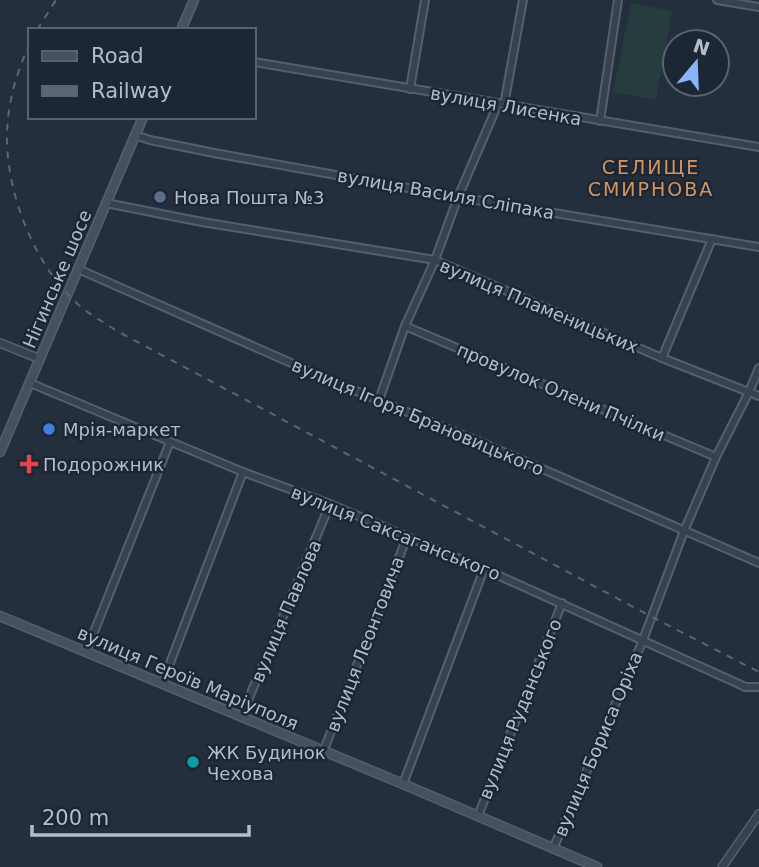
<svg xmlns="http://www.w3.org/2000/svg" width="759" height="867" font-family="'DejaVu Sans',sans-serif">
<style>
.green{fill:#263c3f}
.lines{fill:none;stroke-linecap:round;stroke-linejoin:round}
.minor-casing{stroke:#565f6c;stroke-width:10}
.tertiary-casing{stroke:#565f6c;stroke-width:10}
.secondary-casing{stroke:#565f6c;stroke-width:11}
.minor{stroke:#38414e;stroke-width:6}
.tertiary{stroke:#38414e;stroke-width:7}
.secondary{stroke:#465061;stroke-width:8}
.rail{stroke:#5a6575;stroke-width:2;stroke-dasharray:7 7;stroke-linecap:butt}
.service-dot{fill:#5c6f8a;stroke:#1d2633;stroke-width:2.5}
.shop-dot{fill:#3f7fe0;stroke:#1d2633;stroke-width:2.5}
.health-dot{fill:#e0444e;stroke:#1d2633;stroke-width:2.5}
.culture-dot{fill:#0f9aa8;stroke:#1d2633;stroke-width:2.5}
.labels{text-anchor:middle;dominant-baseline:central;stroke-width:5;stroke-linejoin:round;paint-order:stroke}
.street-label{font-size:18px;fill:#b4bcc9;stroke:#1d2633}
.poi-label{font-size:18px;fill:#b4bcc9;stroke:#1d2633;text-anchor:start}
.neighbourhood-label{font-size:19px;letter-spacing:2px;fill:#d59563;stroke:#1d2633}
</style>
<rect width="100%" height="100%" fill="#242f3e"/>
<polygon class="green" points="631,3 672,11 656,100 613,92"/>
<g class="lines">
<g class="minor-casing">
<g id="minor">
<polyline points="717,0 759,7"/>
<polyline points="254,62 759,147"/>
<polyline points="410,89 425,0"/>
<polyline points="504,105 523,0"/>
<polyline points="600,121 618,0"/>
<polyline points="135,135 150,140 214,153 458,197 759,247"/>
<polyline points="106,203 202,222 435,260 662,358 759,396"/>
<polyline points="78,269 332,381 485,444 759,563"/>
<polyline points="405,326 716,457"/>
<polyline points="662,358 712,239"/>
<polyline points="30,383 243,472 330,504 484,569 739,684 745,687 759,687"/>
<polyline points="379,400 405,326 435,260 458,197 498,104"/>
<polyline points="86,652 170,442"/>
<polyline points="162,684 243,472"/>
<polyline points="241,717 330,504"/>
<polyline points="323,752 407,537"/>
<polyline points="403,784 484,569"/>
<polyline points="478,816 562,603"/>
<polyline points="553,849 643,640 684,531 716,457 749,392 759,368"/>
</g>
</g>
<g class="tertiary-casing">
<g id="tertiary">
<polyline points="0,343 40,359"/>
<polyline points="722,867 759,814"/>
</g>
</g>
<g class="secondary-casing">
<g id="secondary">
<polyline points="181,30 194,0"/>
<polyline points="0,452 143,117"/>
<polyline points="0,616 403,784 597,867"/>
</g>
</g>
<use href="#minor" class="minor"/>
<use href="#tertiary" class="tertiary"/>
<use href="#secondary" class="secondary"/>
<g class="rail">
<polyline points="37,30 56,0"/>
<path d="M30 43C16 73 7 105 7 138 7 196 36 269 81 307 92 316 105 323 117 331L652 617 759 672"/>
</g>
</g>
<circle class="service-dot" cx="160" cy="197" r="7"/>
<circle class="shop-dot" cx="49" cy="429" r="7"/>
<path class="health-dot" d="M25.5 453.5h7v7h7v7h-7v7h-7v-7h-7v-7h7z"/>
<circle class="culture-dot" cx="193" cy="762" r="7"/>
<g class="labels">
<g class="street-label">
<text transform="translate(506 106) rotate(10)">вулиця Лисенка</text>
<text transform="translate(446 194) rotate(10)">вулиця Василя Сліпака</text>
<text transform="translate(57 279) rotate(-67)">Нігинське шосе</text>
<text transform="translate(539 306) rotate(23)">вулиця Пламеницьких</text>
<text transform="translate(561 392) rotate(23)">провулок Олени Пчілки</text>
<text transform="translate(418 417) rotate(23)">вулиця Ігоря Брановицького</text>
<text transform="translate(396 533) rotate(22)">вулиця Саксаганського</text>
<text transform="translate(286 611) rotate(-67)">вулиця Павлова</text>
<text transform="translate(365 644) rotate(-69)">вулиця Леонтовича</text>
<text transform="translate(188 678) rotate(23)">вулиця Героїв Маріуполя</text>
<text transform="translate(520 709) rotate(-68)">вулиця Руданського</text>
<text transform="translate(598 744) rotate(-67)">вулиця Бориса Оріха</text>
</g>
<g class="poi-label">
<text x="174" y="197">Нова Пошта №3</text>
<text x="63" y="429">Мрія-маркет</text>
<text x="43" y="464">Подорожник</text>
<text x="207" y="752">ЖК Будинок<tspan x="207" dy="21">Чехова</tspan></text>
</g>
<g class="neighbourhood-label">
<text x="651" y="167">СЕЛИЩЕ<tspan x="651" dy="22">СМИРНОВА</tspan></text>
</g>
</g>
<rect x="28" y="28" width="228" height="91" fill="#1d2633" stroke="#59626f" stroke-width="2"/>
<rect x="42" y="51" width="35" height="10" fill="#465061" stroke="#59626f" stroke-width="2"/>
<text x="91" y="63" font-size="21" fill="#b4bcc9">Road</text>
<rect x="42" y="86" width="35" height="10" fill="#5a6575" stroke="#59626f" stroke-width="2"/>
<text x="91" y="98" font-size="21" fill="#b4bcc9">Railway</text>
<g transform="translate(696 63) rotate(19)"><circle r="33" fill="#1d2633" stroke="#59626f" stroke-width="2"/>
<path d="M0-5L12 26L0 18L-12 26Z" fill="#8ab4f8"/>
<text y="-10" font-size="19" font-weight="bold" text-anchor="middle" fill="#b4bcc9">N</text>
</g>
<path d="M32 825v10h217v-10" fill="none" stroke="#b4bcc9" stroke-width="3.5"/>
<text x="42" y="825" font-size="21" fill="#b4bcc9" stroke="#1d2633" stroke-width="5" paint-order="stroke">200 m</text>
</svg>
